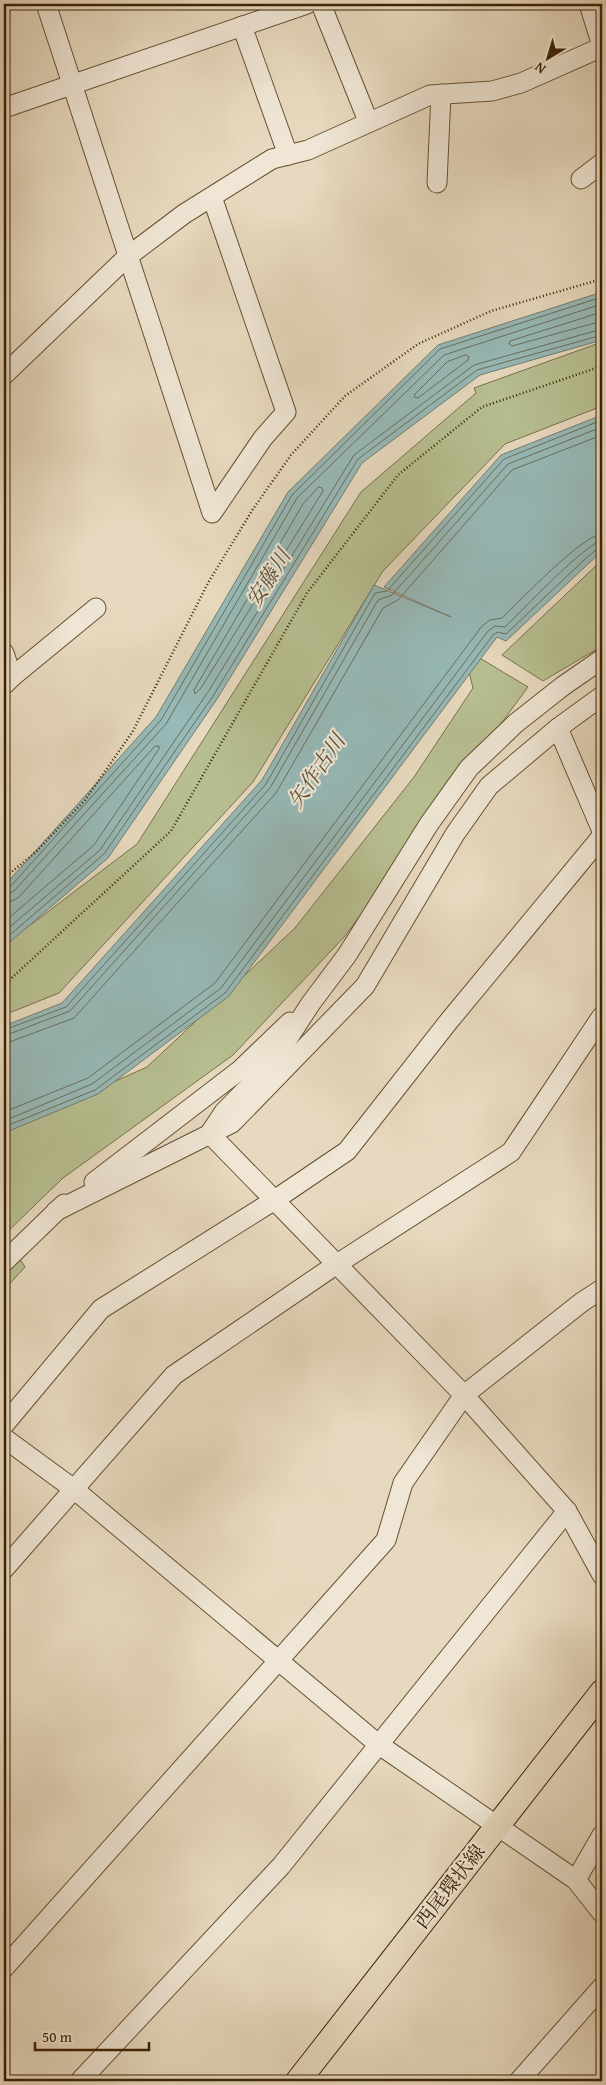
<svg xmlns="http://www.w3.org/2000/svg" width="606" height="2085" font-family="'Gentium Book Plus','Noto Serif JP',serif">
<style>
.green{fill:#b7bf91;stroke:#7a704a}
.water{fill:#97b9b7;stroke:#737d6f}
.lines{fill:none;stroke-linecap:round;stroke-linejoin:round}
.shore{stroke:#6a6e5c;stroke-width:1}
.minor-casing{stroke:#675031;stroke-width:21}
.major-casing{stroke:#3c2202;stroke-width:26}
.path{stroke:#3c2202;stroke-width:2.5;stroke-dasharray:1 2.5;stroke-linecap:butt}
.minor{stroke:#efe6d5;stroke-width:19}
.major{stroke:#e7d9bf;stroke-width:24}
.labels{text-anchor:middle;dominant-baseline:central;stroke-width:4.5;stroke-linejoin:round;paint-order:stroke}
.street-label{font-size:20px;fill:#3c2202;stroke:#efe6d5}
.water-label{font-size:21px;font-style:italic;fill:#574f38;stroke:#efe6d5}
</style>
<rect width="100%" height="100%" fill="#e7d9bf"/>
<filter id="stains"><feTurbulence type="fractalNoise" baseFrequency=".004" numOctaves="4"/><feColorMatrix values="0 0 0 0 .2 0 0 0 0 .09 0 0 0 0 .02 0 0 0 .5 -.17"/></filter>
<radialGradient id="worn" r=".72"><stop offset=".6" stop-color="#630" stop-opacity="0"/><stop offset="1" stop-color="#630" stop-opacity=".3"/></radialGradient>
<g class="green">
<polygon points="602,342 602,406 505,444 383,571 253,782 59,993 4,1015 4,945 137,844 361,492 476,393 474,388"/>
<polygon points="602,560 602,646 543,681 502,655"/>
<polygon points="463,648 528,687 345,936 233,1055 63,1178 4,1235 4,1131 147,1067 295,928 414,777 473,688"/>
<polygon points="18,1256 25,1267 4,1290 4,1271"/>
</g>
<g class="water">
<polygon points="602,292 602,340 480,375 362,463 217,699 108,858 4,947 4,886 156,717 288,492 438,345"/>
<polygon points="602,415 602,551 506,641 497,637 229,996 98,1094 4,1133 4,1026 62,1003 262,780 374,585 451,617 384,587 501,455"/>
</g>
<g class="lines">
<g class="shore">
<polyline points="602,312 510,341 509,344 512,346 602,321"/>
<polygon points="466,355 469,357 468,360 418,398 414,397 415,394 447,362"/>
<polygon points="319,487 322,488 323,491 201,688 195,694 194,690 303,504"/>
<polyline points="4,889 10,887 161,720 292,495 440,349 602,297"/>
<polyline points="4,895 14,891 166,724 297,498 444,355 602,304"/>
<polyline points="4,902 12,901 19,897 155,746 159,746 159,749 94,845 4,922"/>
<polyline points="4,932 100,850 208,692 354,455 474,365 602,329"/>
<polyline points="4,940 104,854 213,696 358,459 477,370 602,335"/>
<polyline points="4,1030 66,1007 266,784 375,593 387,591 504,459 602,420"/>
<polyline points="4,1036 70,1011 270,788 378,600 392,595 508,464 602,427"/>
<polyline points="4,1044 74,1018 276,793 383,608 398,600 512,470 602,435"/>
<path d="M4 1112 88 1078 215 983 482 626 490 620 502 618C520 601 582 535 602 534"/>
<path d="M4 1121 92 1084 221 988 488 631 495 626 505 627C521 612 586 542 602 541"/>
<polyline points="4,1127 95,1090 225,993 493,635 498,632 506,634 584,560 598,548 602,548"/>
</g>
<g class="minor-casing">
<g id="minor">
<polyline points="46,4 212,513 263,438 286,412 212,197"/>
<polyline points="321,4 368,121"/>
<polyline points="589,4 602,46"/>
<polyline points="242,26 288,155"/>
<polyline points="4,108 307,4"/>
<polyline points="581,179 602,163"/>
<polyline points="437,183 441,94"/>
<polyline points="4,375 127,257 184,214 272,159 308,150 430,95 492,91 521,83 602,47"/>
<polyline points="4,653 12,677 5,684"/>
<polyline points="12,677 96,608"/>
<polyline points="602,696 558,728 602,831"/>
<polyline points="210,1133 224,1112 272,1063 311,1003 347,955 429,824 469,768 516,723 563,686 602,659"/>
<polyline points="210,1134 464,1395 567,1511 602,1575"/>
<polyline points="94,1182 240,1070 290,1022"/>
<polyline points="56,1211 232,1123 365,986 455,834 489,786 558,728"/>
<polyline points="4,1262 64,1204"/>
<polyline points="4,1425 101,1309 273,1201 347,1151 449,1021 602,836"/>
<polyline points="4,1438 75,1490 378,1744 576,1880 602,1913"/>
<polyline points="4,1569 174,1375 337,1264 511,1152 602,1016"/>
<polyline points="576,1880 602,1835"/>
<polyline points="4,1968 386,1540 403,1483 464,1395 582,1302 602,1289"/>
<polyline points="80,2081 281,1866 567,1511"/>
<polyline points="519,2081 602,1987"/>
</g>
</g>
<g class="major-casing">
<polyline id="major" points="298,2081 602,1692"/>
</g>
<g class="path">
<polyline points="4,878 36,852 85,800 133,731 208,583 253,509 291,455 345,396 418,344 491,311 602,279"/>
<polyline points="4,985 171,831 307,593 398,475 482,407 602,366"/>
</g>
<use href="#minor" class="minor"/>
<use href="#major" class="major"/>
</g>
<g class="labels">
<g class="street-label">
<text transform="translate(449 1886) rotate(-52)">西尾環状線</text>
</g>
<g class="water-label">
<text transform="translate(268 578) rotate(-58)">安藤川</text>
<text transform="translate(316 771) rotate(-56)">矢作古川</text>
</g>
</g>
<rect width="606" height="2085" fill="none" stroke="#e7d9bf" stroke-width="20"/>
<rect x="5" y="5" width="596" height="2075" fill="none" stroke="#3c2202" stroke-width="2.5"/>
<rect x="10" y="10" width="586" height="2065" fill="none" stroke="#3c2202"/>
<g transform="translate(548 58) rotate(218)" stroke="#efe6d5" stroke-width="4" paint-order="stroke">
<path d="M0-4L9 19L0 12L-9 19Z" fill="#3c2202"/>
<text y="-8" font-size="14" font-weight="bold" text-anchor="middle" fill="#3c2202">N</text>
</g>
<path d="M35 2042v8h114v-8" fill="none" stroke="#3c2202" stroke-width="2.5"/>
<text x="42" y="2042" font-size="15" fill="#3c2202" stroke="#efe6d5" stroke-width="4" paint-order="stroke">50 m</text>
<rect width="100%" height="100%" filter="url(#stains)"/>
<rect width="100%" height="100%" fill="url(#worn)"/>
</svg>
